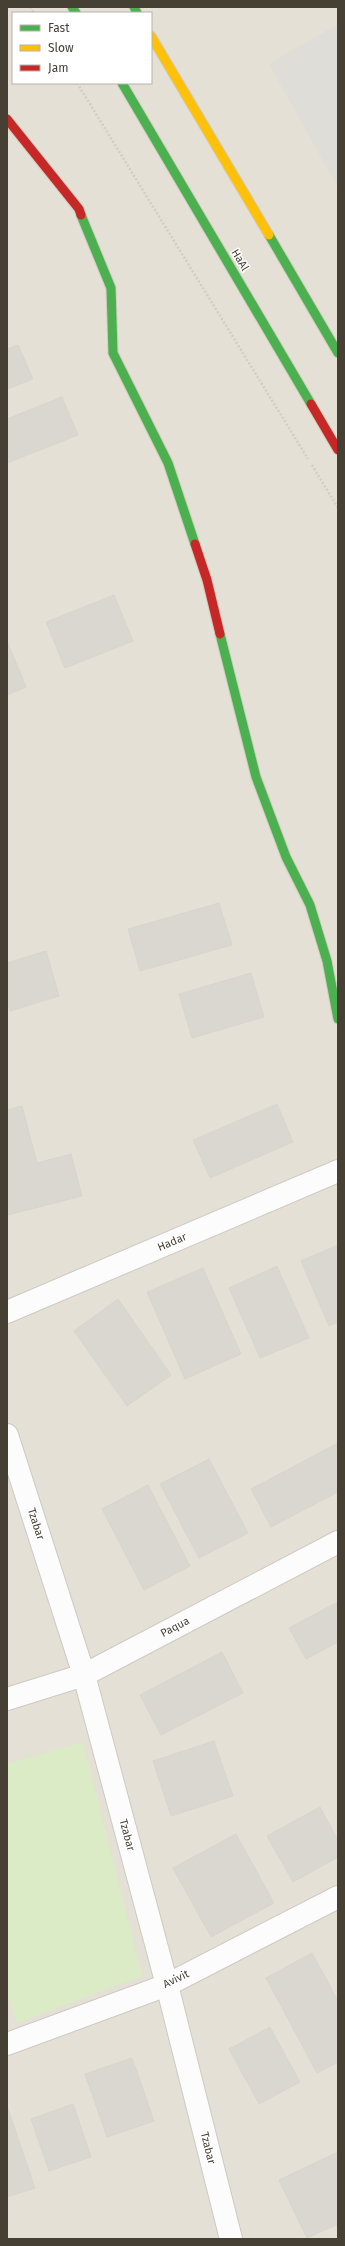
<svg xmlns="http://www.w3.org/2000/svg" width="345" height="2246" font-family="'Fira Sans',sans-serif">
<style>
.residential{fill:#e4e0d5;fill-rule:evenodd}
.green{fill:#daebc6}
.parking{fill:#dfddd7}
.building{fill:#d9d7d0;stroke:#d8d5ce}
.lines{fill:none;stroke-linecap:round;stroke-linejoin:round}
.street-casing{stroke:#cccac4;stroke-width:24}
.fast-casing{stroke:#cfcbbe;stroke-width:11}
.slow-casing{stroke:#cfcbbe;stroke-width:11}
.jam-casing{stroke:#cfcbbe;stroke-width:11}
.path{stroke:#d0cec9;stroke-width:2.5;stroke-dasharray:2 2;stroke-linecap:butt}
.street{stroke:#fdfcfc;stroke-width:22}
.fast{stroke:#4caf50;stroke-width:9}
.slow{stroke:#ffc107;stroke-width:9}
.jam{stroke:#c62828;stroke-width:9}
.labels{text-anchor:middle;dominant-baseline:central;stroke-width:3;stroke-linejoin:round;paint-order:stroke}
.street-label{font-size:11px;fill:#453f34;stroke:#fff}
</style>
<rect width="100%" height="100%" fill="#f0eee8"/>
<path class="residential" d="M7 7H338V2239H7ZM13 13H151V83H13Z"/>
<polygon class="green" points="83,1742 142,1976 17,2023 7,1993 7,1764"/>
<polygon class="parking" points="338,24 338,188 269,64"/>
<g class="building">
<polygon points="18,345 33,379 7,389 7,349"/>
<polygon points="62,397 78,435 7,463 7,419"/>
<polygon points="114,595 133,641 65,668 46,622"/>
<polygon points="7,641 26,687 7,695"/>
<polygon points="219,903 232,945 140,971 128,929"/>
<polygon points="46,951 59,996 10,1011 7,1002 7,963"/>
<polygon points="251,973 264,1017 192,1038 179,994"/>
<polygon points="277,1104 293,1142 210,1178 193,1140"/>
<polygon points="22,1106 37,1163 71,1154 82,1196 7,1215 7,1110"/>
<polygon points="338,1245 338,1322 329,1326 301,1261"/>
<polygon points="277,1266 309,1338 260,1358 229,1288"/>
<polygon points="203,1268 241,1354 185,1379 147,1292"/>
<polygon points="118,1299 171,1375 127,1406 74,1331"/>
<polygon points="338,1443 338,1492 271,1527 251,1489"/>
<polygon points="209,1459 248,1533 199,1558 160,1484"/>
<polygon points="148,1485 190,1566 144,1590 102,1509"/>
<polygon points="338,1602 338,1642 306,1659 289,1628"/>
<polygon points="222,1652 243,1693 161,1735 140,1695"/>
<polygon points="214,1741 233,1796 171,1816 153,1761"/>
<polygon points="320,1807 338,1840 338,1857 293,1882 267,1836"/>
<polygon points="236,1834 274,1903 211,1937 173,1868"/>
<polygon points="312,1953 338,2001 338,2062 317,2073 266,1978"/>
<polygon points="270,2027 300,2082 259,2104 229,2049"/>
<polygon points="132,2058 154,2121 107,2137 85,2074"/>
<polygon points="73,2104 91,2157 49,2171 31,2119"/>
<polygon points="7,2106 35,2188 7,2197"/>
<polygon points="338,2152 338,2224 307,2238 279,2180"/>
</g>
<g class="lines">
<g class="street-casing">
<g id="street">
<polyline points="7,1312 338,1171"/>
<polyline points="7,1435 84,1675 167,1985 231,2239"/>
<polyline points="7,1699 84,1675 338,1542"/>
<polyline points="7,2044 167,1985 338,1897"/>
</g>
</g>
<g class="fast-casing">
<g id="fast">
<polyline points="72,7 76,13"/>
<polyline points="134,7 137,13"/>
<polyline points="122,83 311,404"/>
<polyline points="81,215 111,288 113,353 168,463 195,544"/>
<polyline points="269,235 338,353"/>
<polyline points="220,634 256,777 286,857 310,905 327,961 338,1019"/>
</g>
</g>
<g class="slow-casing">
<polyline id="slow" points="151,36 269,235"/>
</g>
<g class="jam-casing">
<g id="jam">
<polyline points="7,119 79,209 81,215"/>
<polyline points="311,404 338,450"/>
<polyline points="195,544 207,580 220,634"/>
</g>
</g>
<g class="path">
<polyline points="30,7 34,13"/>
<polyline points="77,83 308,459"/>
<polyline points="312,465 338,508"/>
</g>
<use href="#street" class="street"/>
<use href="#fast" class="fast"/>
<use href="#slow" class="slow"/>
<use href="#jam" class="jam"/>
</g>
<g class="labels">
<g class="street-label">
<text transform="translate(240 260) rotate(59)">HaAl</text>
<text transform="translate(172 1242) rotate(-23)">Hadar</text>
<text transform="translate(36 1524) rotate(72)">Tzabar</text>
<text transform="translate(175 1627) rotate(-28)">Paqua</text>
<text transform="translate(127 1835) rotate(75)">Tzabar</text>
<text transform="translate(176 1979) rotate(-26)">Avivit</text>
<text transform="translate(208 2148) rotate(76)">Tzabar</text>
</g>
</g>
<rect width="345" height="2246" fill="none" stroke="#453f34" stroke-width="16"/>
<rect x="12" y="12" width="140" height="72" fill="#ffffff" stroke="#b5b2ae"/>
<rect x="20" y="25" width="20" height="6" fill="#4caf50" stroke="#b5b2ae"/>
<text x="48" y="32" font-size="12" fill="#453f34">Fast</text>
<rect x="20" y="45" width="20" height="6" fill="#ffc107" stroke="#b5b2ae"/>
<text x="48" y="52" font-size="12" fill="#453f34">Slow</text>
<rect x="20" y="65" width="20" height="6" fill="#c62828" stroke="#b5b2ae"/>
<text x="48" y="72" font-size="12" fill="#453f34">Jam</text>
</svg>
